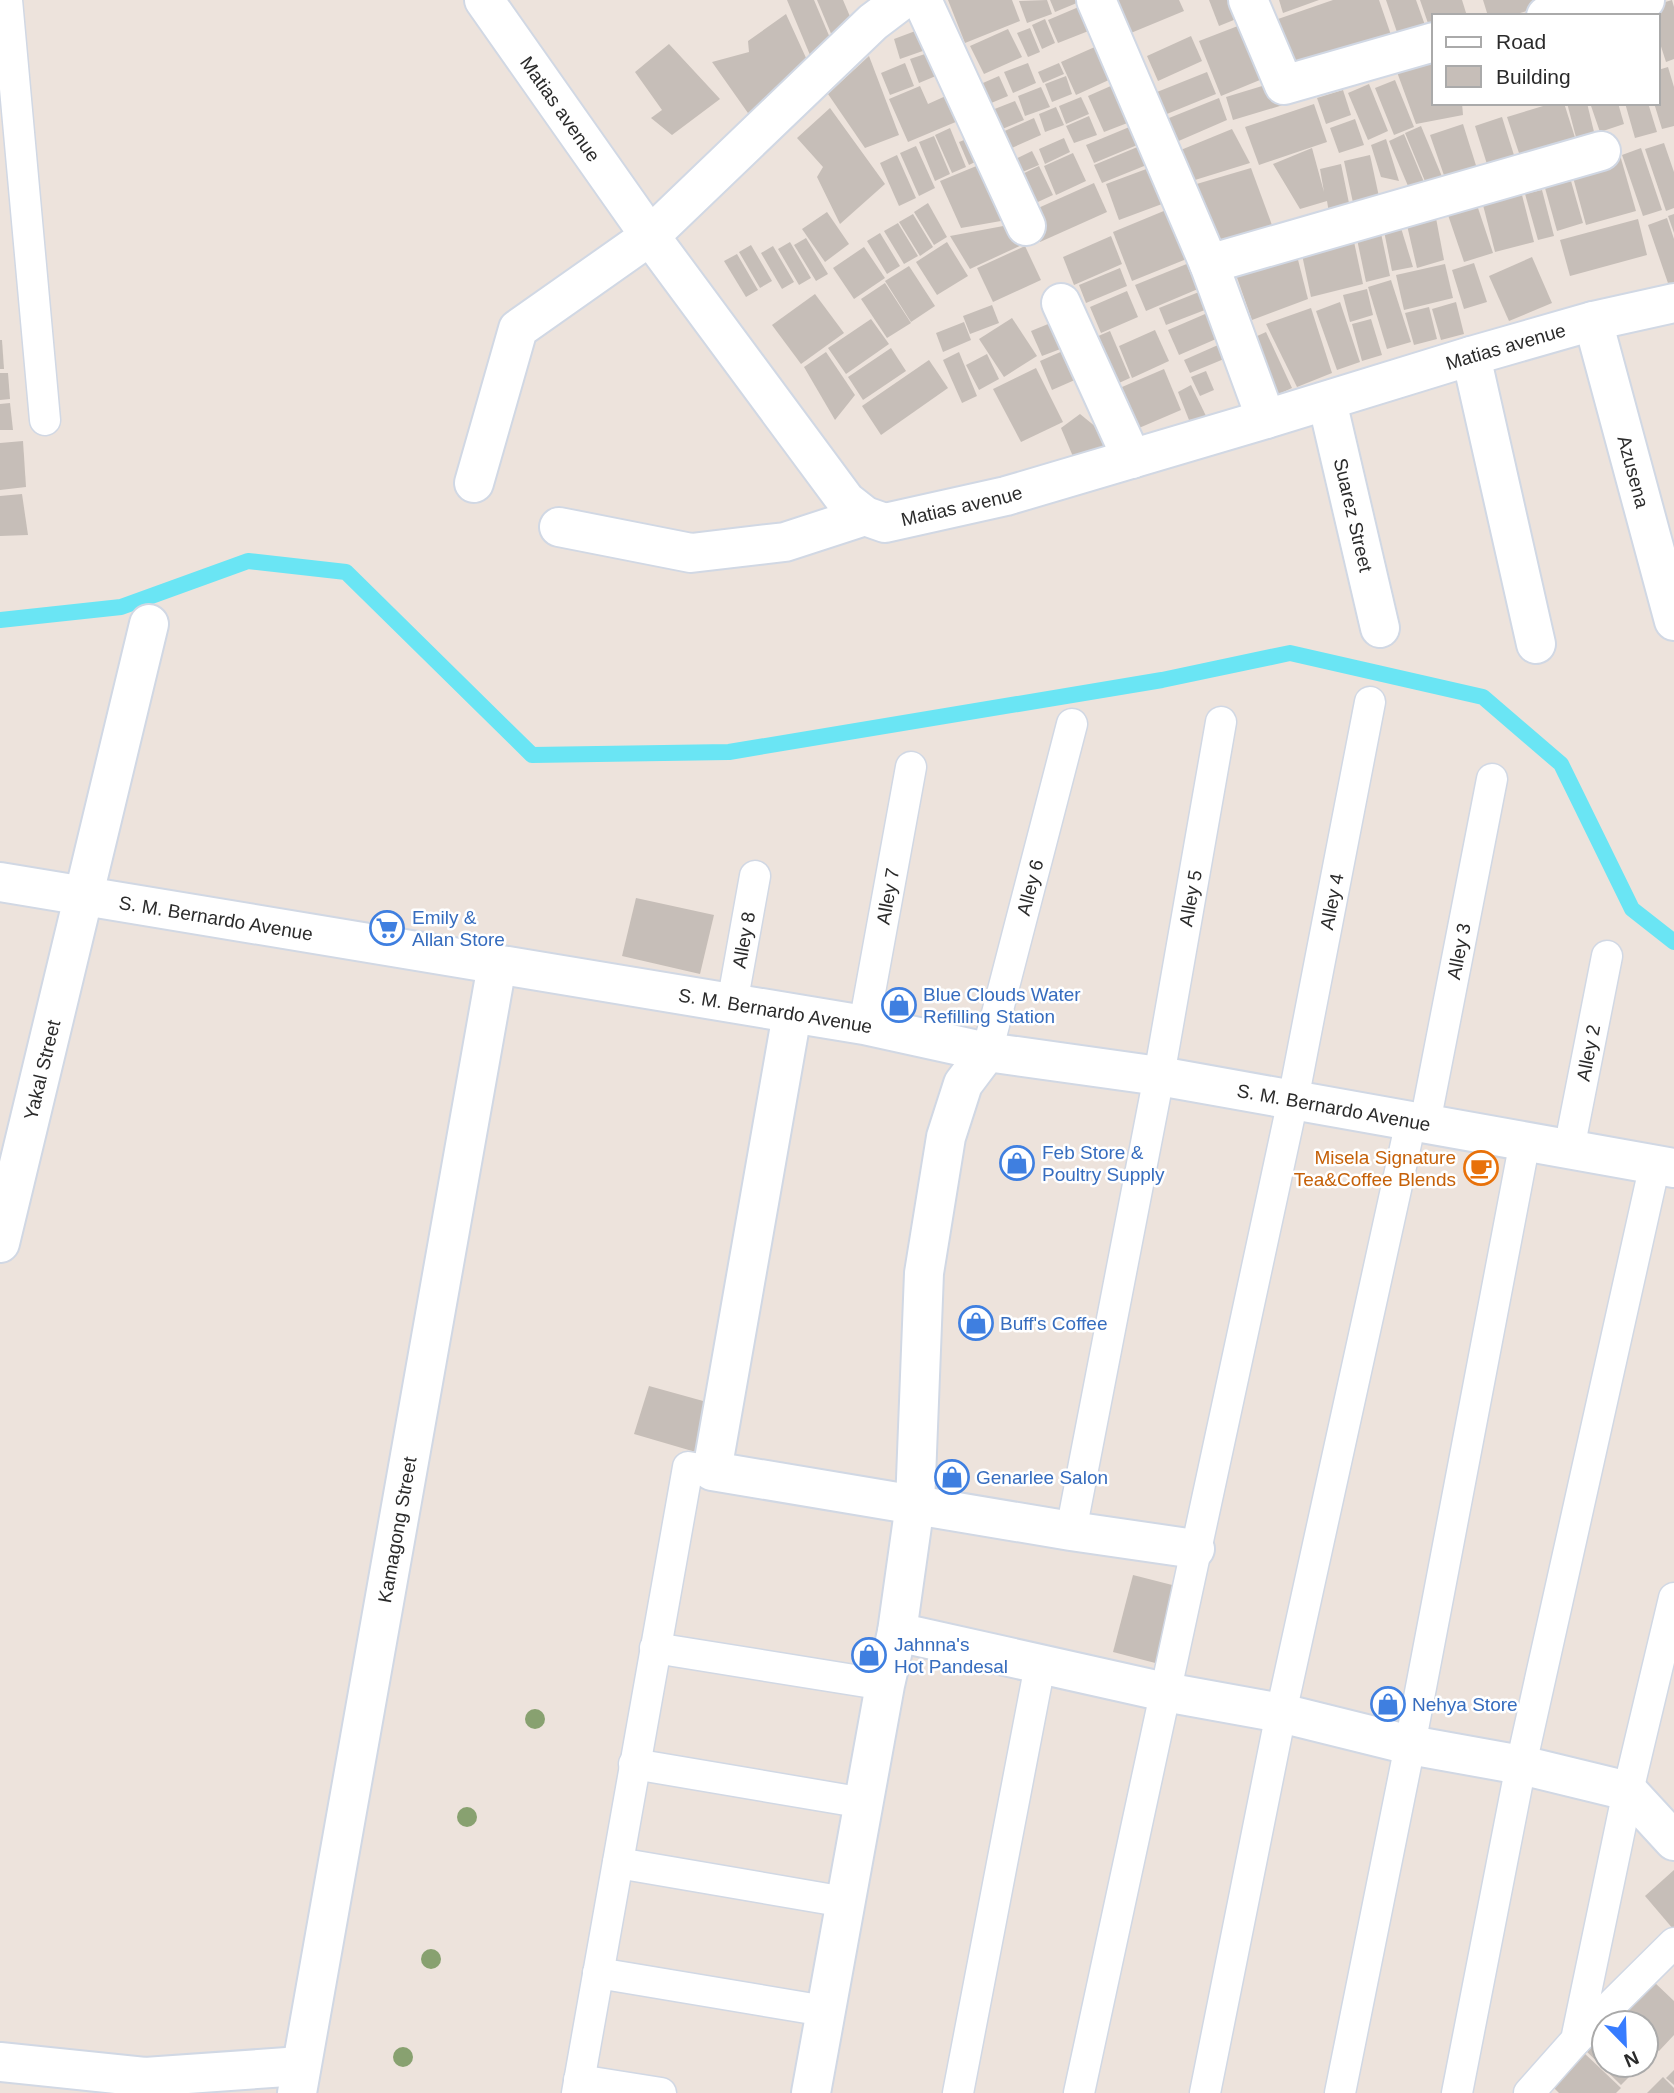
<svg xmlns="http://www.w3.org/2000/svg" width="1674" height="2093" font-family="Arial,sans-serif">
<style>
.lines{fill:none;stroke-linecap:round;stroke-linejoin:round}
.stream{stroke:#6ae5f4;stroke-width:16}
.building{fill:#c6beb8}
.lane-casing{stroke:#d1d8e4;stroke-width:33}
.street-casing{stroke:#d1d8e4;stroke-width:42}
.lane{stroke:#fff;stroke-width:30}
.street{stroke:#fff;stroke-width:38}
.tree{fill:#88a170}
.labels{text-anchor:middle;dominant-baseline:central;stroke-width:5;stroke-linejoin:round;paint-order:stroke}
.street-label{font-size:19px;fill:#2b2b2b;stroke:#fff}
.shop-label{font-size:19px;fill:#366cbe;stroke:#fff;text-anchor:start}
.food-label{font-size:19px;fill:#c56008;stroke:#fff;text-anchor:end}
</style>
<rect width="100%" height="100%" fill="#ede3dc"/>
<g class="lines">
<polyline class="stream" points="0,620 121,607 248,561 346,572 532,755 729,752 1162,680 1290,653 1483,697 1561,764 1632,909 1674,942"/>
</g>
<g class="building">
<polygon points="787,0 814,0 833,45 810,55"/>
<polygon points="817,0 843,0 857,33 835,43"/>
<polygon points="948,0 1012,0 1020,21 965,43"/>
<polygon points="1047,0 1052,14 1027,23 1019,1"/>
<polygon points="1050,0 1084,0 1055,12"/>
<polygon points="1117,0 1179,0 1184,11 1126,35"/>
<polygon points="1209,0 1247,0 1251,13 1219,26"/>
<polygon points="1279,0 1319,0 1283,13"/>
<polygon points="1333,0 1379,0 1391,35 1295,68 1278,19"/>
<polygon points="1386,0 1416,0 1426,28 1399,38"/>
<polygon points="1420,0 1462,0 1467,16 1434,16 1434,28 1430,29"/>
<polygon points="1483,0 1538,0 1540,7 1510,16 1488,16"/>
<polygon points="1672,0 1674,7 1674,59 1666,62 1658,37 1658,16 1652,16 1649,7"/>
<polygon points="1081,6 1091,30 1058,43 1048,20"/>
<polygon points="786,14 812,71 755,123 712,62 749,52 748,41"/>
<polygon points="1045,19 1055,43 1042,49 1032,25"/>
<polygon points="1256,19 1277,73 1221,96 1199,41"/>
<polygon points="926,27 934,47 900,59 894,39"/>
<polygon points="1030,28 1040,52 1028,57 1017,33"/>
<polygon points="1008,29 1022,57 984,74 970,46"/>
<polygon points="1191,36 1202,61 1158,81 1147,56"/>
<polygon points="669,44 720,99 672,135 651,118 662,110 635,72"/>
<polygon points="1097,46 1111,79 1076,95 1061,62"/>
<polygon points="934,51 943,73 919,83 910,59"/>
<polygon points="869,56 899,135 865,148 828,94"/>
<polygon points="905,63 914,86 890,95 881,73"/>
<polygon points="1028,63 1036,83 1013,93 1004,72"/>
<polygon points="1059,63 1064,74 1043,83 1038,72"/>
<polygon points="1434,63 1434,103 1462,103 1463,115 1416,124 1397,72"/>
<polygon points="1668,67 1674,87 1674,126 1662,129 1654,103 1658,103 1658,70"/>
<polygon points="1207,72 1216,94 1162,116 1152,94"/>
<polygon points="999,76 1008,96 984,106 976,86"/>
<polygon points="1066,76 1072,94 1052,102 1045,84"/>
<polygon points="1395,80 1414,127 1394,135 1375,88"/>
<polygon points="1275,82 1283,105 1233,120 1226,97"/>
<polygon points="1369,84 1388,131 1368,140 1348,93"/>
<polygon points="1113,85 1130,122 1104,132 1088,96"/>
<polygon points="920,86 928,104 959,90 970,116 908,142 889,99"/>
<polygon points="1041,87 1050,107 1025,116 1018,96"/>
<polygon points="1343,90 1351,115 1326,124 1317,98"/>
<polygon points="1081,97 1089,114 1066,124 1059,106"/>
<polygon points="1219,98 1227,120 1174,143 1164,120"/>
<polygon points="1015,101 1024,120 1000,130 992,110"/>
<polygon points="1553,103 1564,103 1579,150 1524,168 1507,117"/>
<polygon points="1567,103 1587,103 1595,136 1577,141"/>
<polygon points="1590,103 1618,103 1624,124 1600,132"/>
<polygon points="1625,103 1648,103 1657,132 1635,138"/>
<polygon points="1314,104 1327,142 1259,165 1245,127"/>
<polygon points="1056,107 1064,125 1045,132 1039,114"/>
<polygon points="830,108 885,184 840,224 817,177 823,167 797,138"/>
<polygon points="1089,116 1097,135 1074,143 1066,126"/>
<polygon points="1502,117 1518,168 1491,177 1475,126"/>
<polygon points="1034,118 1041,135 1005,151 998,134"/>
<polygon points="1355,119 1364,145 1339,153 1330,128"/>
<polygon points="1139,123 1147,141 1094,163 1086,145"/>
<polygon points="1463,124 1479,175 1447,184 1430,135"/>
<polygon points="1421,126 1443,179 1427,186 1405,133"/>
<polygon points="950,128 966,167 952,173 935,135"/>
<polygon points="1232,129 1250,163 1182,184 1171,154"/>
<polygon points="982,133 991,154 969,165 959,142"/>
<polygon points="1404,134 1426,187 1411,193 1389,141"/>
<polygon points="934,136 950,174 935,181 919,142"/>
<polygon points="1064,138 1070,152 1045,164 1039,149"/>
<polygon points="1386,139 1399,181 1381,177 1371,145"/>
<polygon points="1147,143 1154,162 1102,183 1094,165"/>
<polygon points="1664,143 1674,172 1674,208 1666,211 1645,149"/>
<polygon points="916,146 935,188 919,196 900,153"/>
<polygon points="1312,148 1324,192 1320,169 1341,164 1350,208 1329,213 1327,201 1300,209 1273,164"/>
<polygon points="1641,148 1662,210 1643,216 1622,155"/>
<polygon points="1032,151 1039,165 1013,176 1007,163"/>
<polygon points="1073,153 1086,181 1056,195 1044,166"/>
<polygon points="897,155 916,198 899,206 880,163"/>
<polygon points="1370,155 1381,206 1355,212 1344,161"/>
<polygon points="1620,155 1636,211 1586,225 1571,170"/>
<polygon points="991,160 1018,218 961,228 940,181"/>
<polygon points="1039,166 1053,195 1027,207 1014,178"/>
<polygon points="1149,168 1162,204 1119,220 1106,184"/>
<polygon points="1251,168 1276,236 1210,253 1183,188"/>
<polygon points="1571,181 1583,223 1557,231 1545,188"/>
<polygon points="1094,183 1107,212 1040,242 1027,213"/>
<polygon points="1542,190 1554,236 1538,240 1525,194"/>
<polygon points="1522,195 1534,242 1495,252 1483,205"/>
<polygon points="928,203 947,237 934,245 914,212"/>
<polygon points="1477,205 1493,253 1464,262 1448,215"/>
<polygon points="1171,208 1194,256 1132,281 1113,232"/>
<polygon points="827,212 849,244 825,262 802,229"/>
<polygon points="1435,213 1444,260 1417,268 1406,221"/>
<polygon points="913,214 933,247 920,256 899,222"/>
<polygon points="1674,214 1674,233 1668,216"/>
<polygon points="1667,218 1674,239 1674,284 1669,286 1648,225"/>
<polygon points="1378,219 1390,276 1366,282 1354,225"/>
<polygon points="1638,219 1647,255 1570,276 1560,240"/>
<polygon points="898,223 918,256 904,264 884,231"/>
<polygon points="1019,223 1026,243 970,269 950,236"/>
<polygon points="1401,228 1413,267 1392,271 1384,231"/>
<polygon points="880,233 900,266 887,274 867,241"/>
<polygon points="1111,236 1122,264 1074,285 1063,257"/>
<polygon points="1353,237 1363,284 1311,297 1301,250"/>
<polygon points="806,238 828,274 816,281 794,245"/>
<polygon points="790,242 811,278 799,285 778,249"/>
<polygon points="947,242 968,276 937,295 916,262"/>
<polygon points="751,245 772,281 760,288 739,252"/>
<polygon points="773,246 794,282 782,289 761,253"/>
<polygon points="1025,246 1041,280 993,302 977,268"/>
<polygon points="864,247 885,278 854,299 833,268"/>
<polygon points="1296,252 1308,299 1252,320 1235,272"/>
<polygon points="737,254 758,290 746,297 724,261"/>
<polygon points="1532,257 1552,303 1509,321 1489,276"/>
<polygon points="1194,261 1205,286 1146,311 1135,285"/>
<polygon points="1474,263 1487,302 1464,309 1452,270"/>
<polygon points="1445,264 1453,298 1404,310 1396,275"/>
<polygon points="909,266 935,306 911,322 885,281"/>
<polygon points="1120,268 1127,286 1086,303 1079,285"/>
<polygon points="1391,280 1411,342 1387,349 1368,287"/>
<polygon points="885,283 911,323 887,338 861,299"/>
<polygon points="1367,289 1373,315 1350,322 1343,295"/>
<polygon points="1204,290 1210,308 1166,325 1159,308"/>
<polygon points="1127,291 1138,317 1101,333 1090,307"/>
<polygon points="815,294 844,333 801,364 772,325"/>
<polygon points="1340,302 1360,362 1337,370 1316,311"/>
<polygon points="1456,302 1464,334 1441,340 1432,309"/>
<polygon points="992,305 999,323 970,334 963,316"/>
<polygon points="1429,307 1437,339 1414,345 1405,313"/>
<polygon points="1219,308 1230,333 1179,355 1168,330"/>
<polygon points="1311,308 1332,373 1297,387 1266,324"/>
<polygon points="1012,318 1037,356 1004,377 979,339"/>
<polygon points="871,319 889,344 846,374 828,348"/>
<polygon points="1371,319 1382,355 1362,361 1352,324"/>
<polygon points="964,322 971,340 943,352 936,333"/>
<polygon points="1053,322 1063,348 1042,356 1031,331"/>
<polygon points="1155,330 1169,361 1132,378 1119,346"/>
<polygon points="1110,331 1130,378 1110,387 1089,340"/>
<polygon points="1266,332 1292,388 1270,398 1244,342"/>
<polygon points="0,340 2,340 4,369 0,369"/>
<polygon points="1218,345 1224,359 1190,373 1184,360"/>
<polygon points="891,348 906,371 863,400 848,377"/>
<polygon points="1065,350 1077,379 1052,390 1040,361"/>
<polygon points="826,352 855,395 835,420 804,367"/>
<polygon points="959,352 977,396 962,403 943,360"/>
<polygon points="987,354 999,379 979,390 966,365"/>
<polygon points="929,360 948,388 881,435 862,406"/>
<polygon points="1036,368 1063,422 1021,442 993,389"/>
<polygon points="1164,369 1181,410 1132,431 1115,390"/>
<polygon points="1206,371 1214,390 1200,396 1191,377"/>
<polygon points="0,373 8,373 10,399 0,400"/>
<polygon points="1191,385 1207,418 1189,420 1178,392"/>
<polygon points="10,403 13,430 0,430 0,404"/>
<polygon points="1080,414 1119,446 1077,466 1061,428"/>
<polygon points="23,441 26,487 0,490 0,443"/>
<polygon points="22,494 28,535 0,536 0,496"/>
<polygon points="636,898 714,915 700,974 622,956"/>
<polygon points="649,1386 714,1404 699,1453 634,1434"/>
<polygon points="1133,1575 1184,1588 1163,1665 1113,1652"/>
<polygon points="1674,1870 1674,1930 1645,1896"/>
<polygon points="1653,1981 1674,2001 1674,2035 1659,2051 1646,2039 1646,2023 1630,2023 1620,2013"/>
<polygon points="1604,2026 1604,2065 1641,2065 1621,2085 1582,2047"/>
<polygon points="1646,2044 1654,2052 1646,2059"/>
<polygon points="1582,2051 1621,2088 1616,2093 1559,2093 1550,2084"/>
<polygon points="1674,2070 1674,2085 1666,2078"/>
<polygon points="1663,2077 1674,2088 1674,2093 1647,2093"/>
</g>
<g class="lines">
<g class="lane-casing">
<g id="lane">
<polyline points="7,0 45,420"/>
<path id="s1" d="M732 1004 755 876"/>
<path id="s2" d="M864 1025 911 767"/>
<path id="s3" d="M987 1052 1072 724"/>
<path id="s4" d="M1425 1123 1492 779"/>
<path id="s5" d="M1569 1149 1607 956"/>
<path id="s6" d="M1071 1531 1159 1076 1221 722"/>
<polyline points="655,1648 885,1685"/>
<polyline points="634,1764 864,1803"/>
<polyline points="618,1863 845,1902"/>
<polyline points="598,1973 825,2011"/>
<polyline points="1576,2040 1674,1943"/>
<polyline points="579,2080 661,2093"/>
<polyline points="577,2093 688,1467 712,1471"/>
<polyline points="958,2093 1040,1665"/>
<path id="s7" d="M1079 2093 1293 1100 1370 702"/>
<polyline points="1205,2093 1281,1713 1411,1121"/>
<polyline points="1340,2093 1410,1745 1525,1141"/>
<polyline points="1457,2093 1521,1765 1655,1164"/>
<polyline points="1529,2093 1576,2040 1628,1791 1674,1598"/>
</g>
</g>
<g class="street-casing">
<g id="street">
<path id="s8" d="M484 0 650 236 846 501 865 516 885 523 1006 496 1266 419 1471 356 1593 321 1674 303"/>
<polyline points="922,0 1026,226"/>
<polyline points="1096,0 1209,264 1266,419"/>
<polyline points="1248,0 1284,85 1434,42"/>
<polyline points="1546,16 1645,0"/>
<polyline points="1209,264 1601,151"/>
<polyline points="1061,303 1132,459"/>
<path id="s9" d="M1593 321 1674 621"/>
<polyline points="1471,356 1536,644"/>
<path id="s10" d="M1327 401 1380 628"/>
<polyline points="474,483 518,329 650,236 873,22 902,0"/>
<polyline points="559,527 691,553 785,542 865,516"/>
<path id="s11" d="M0 882 864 1025 987 1052 1159 1076 1674 1168"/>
<polyline points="792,1014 712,1471 1071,1531 1195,1549"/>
<path id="s12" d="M0 1243 149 624"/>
<polyline points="897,1632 1165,1692 1281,1713 1410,1745 1521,1765 1628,1791 1674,1841"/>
<polyline points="0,2062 145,2077 301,2066"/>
<path id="s13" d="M297 2093 497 965"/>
<polyline points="811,2093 885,1685 897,1632 915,1504 924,1273 946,1137 963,1084 987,1052"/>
</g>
</g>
<use href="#lane" class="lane"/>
<use href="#street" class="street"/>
</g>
<g class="tree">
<circle cx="535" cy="1719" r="10"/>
<circle cx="467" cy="1817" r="10"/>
<circle cx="431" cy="1959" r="10"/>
<circle cx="403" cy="2057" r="10"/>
</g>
<defs>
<g id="supermarket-ring" transform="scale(1.75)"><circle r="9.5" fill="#fff" stroke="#3f7fe0" stroke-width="1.5"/><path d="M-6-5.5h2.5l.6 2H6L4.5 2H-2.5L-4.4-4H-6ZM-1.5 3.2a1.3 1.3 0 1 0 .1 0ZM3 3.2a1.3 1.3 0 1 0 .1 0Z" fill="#3f7fe0"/></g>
<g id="shop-ring" transform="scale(1.75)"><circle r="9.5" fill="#fff" stroke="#3f7fe0" stroke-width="1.5"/><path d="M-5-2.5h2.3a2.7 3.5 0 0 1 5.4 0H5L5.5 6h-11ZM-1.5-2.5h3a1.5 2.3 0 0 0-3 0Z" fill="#3f7fe0"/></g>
<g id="cafe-ring" transform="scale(1.75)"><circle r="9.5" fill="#fff" stroke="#e8710a" stroke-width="1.5"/><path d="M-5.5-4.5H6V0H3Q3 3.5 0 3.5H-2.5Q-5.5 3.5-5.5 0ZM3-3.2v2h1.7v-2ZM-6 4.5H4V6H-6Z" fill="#e8710a"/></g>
</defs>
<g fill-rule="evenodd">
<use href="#supermarket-ring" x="387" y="928"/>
<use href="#shop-ring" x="899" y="1005"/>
<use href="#shop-ring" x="1017" y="1163"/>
<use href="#cafe-ring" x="1481" y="1168"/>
<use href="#shop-ring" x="976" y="1323"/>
<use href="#shop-ring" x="952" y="1477"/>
<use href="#shop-ring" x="869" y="1655"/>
<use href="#shop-ring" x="1388" y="1704"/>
</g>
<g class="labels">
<g class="street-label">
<text stroke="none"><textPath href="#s8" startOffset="133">Matias avenue</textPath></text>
<text stroke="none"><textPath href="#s8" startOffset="1309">Matias avenue</textPath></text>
<text stroke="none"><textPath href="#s9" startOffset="156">Azusena</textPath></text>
<text stroke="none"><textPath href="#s8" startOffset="742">Matias avenue</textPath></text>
<text stroke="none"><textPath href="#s10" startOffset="117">Suarez Street</textPath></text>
<text stroke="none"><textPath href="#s3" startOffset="170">Alley 6</textPath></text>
<text stroke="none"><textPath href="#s2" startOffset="131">Alley 7</textPath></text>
<text stroke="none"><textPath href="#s6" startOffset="644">Alley 5</textPath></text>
<text stroke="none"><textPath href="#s7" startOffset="1218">Alley 4</textPath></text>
<text stroke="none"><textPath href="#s11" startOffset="219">S. M. Bernardo Avenue</textPath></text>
<text stroke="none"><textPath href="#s1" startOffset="65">Alley 8</textPath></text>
<text stroke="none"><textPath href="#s4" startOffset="175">Alley 3</textPath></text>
<text stroke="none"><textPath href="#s11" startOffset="786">S. M. Bernardo Avenue</textPath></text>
<text stroke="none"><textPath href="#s5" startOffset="98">Alley 2</textPath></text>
<text stroke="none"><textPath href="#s12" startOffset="178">Yakal Street</textPath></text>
<text stroke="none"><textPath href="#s11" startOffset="1353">S. M. Bernardo Avenue</textPath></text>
<text stroke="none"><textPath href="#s13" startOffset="572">Kamagong Street</textPath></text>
</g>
<g class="shop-label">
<text x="412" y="917">Emily &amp;<tspan x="412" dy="22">Allan Store</tspan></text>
<text x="923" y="994">Blue Clouds Water<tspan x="923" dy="22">Refilling Station</tspan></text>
<text x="1042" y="1152">Feb Store &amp;<tspan x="1042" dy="22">Poultry Supply</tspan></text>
<text x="1000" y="1323">Buff's Coffee</text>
<text x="976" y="1477">Genarlee Salon</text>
<text x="894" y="1644">Jahnna's<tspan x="894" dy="22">Hot Pandesal</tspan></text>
<text x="1412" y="1704">Nehya Store</text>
</g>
<g class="food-label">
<text x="1456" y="1157">Misela Signature<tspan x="1456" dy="22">Tea&amp;Coffee Blends</tspan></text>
</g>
</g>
<rect x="1432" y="14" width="228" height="91" fill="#ffffff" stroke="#aaaaaa" stroke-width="2"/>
<rect x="1446" y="37" width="35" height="10" fill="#ffffff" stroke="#aaaaaa" stroke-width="2"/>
<text x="1496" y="49" font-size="21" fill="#2b2b2b">Road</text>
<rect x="1446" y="66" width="35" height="21" fill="#c6beb8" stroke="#aaaaaa" stroke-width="2"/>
<text x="1496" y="84" font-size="21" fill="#2b2b2b">Building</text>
<g transform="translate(1625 2044) rotate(157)"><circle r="33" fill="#ffffff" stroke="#aaaaaa" stroke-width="2"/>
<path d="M0-5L12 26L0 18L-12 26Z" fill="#377cff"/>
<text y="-10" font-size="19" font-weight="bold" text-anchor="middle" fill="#2b2b2b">N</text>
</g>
</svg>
